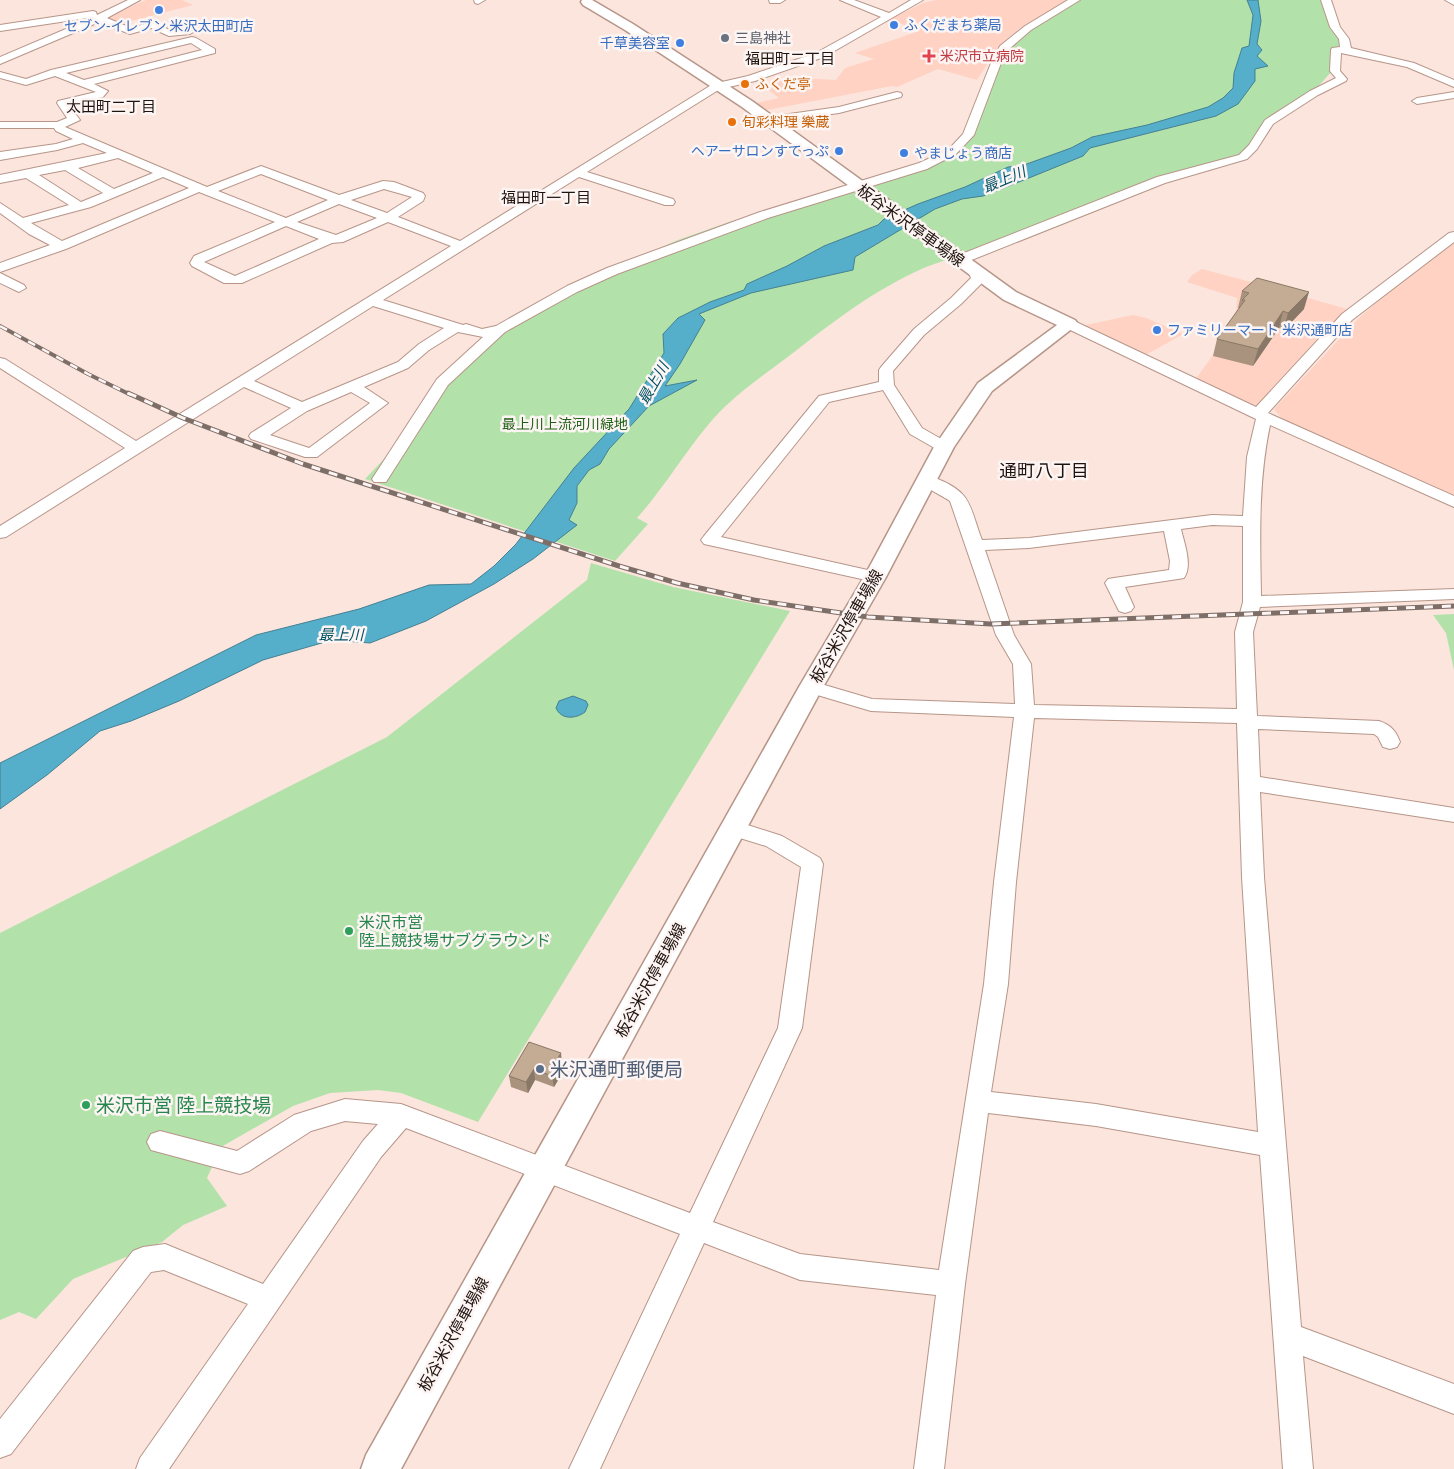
<svg xmlns="http://www.w3.org/2000/svg" width="1454" height="1469" font-family="Ubuntu,'Noto Sans JP',sans-serif">
<style>
.built{fill:#ffd2c3}
.green{fill:#b2e2aa}
.water{fill:#55aeca;stroke:#458092}
.lines{fill:none;stroke-linecap:round;stroke-linejoin:round}
.minor-casing{stroke:#b79589;stroke-width:2}
.major-casing{stroke:#b79589;stroke-width:3}
.minor{fill:#fff;fill-rule:evenodd}
.major{fill:#fff;fill-rule:evenodd}
.rail-far1-casing{stroke:#7e6e68;stroke-width:4}
.rail-casing{stroke:#7e6e68;stroke-width:5}
.rail-far1{stroke:#fdf5f3;stroke-width:2.5;stroke-dasharray:8;stroke-linecap:butt}
.rail{stroke:#fdf5f3;stroke-width:3;stroke-dasharray:9;stroke-linecap:butt}
.wall{fill:#a9937e}
.shaded-wall{fill:#897867}
.building{fill:#c4ab93;stroke:#897867}
.shop-dot{fill:#3f7fe0;stroke:#fdf5f3;stroke-width:2}
.worship-dot{fill:#6b7280;stroke:#fdf5f3;stroke-width:2}
.health-dot{fill:#e0444e;stroke:#fdf5f3;stroke-width:2}
.food-dot{fill:#e8710a;stroke:#fdf5f3;stroke-width:2}
.leisure-dot{fill:#2e9e5b;stroke:#fdf5f3;stroke-width:2}
.service-dot{fill:#5c6f8a;stroke:#fdf5f3;stroke-width:2}
.labels{text-anchor:middle;dominant-baseline:central;stroke-width:5;stroke-linejoin:round;paint-order:stroke}
.far-shop-label{font-size:14px;fill:#366cbe;stroke:#fdf5f3;text-anchor:start}
.far-worship-label{font-size:14px;fill:#5b616d;stroke:#fdf5f3;text-anchor:start}
.far-health-label{font-size:14px;fill:#be3a42;stroke:#fdf5f3;text-anchor:start}
.far-food-label{font-size:14px;fill:#c56008;stroke:#fdf5f3;text-anchor:start}
.far-park-label{font-size:14px;fill:#1f5f15;stroke:#fdf5f3}
.far-neighbourhood-label{font-size:15px;fill:#1f130e;stroke:#fdf5f3}
.far-water-label{font-size:15px;font-style:italic;fill:#005164;stroke:#fdf5f3}
.street-label{font-size:16px;fill:#1f130e;stroke:#fdf5f3}
.leisure-label{font-size:16px;fill:#27864d;stroke:#fdf5f3;text-anchor:start}
.neighbourhood-label{font-size:18px;fill:#1f130e;stroke:#fdf5f3}
.near-service-label{font-size:19px;fill:#4e5e75;stroke:#fdf5f3;text-anchor:start}
.near-leisure-label{font-size:19px;fill:#27864d;stroke:#fdf5f3;text-anchor:start}
</style>
<rect width="100%" height="100%" fill="#fbe5dd"/>
<g class="built">
<polygon points="146,0 182,0 193,5 119,24 104,18"/>
<polygon points="936,0 1066,0 1018,30 1008,38 998,47 977,80 938,69 897,87 892,86 762,111 752,104 779,98 759,83 801,78 836,80 845,68 874,59 855,53 919,31 890,19 923,3"/>
<polygon points="1454,242 1454,500 1286,424 1274,409 1359,318 1397,284"/>
<polygon points="1202,269 1258,284 1347,309 1315,341 1260,405 1245,404 1195,380 1233,327 1236,318 1237,298 1187,282 1192,275"/>
<polygon points="1133,315 1146,318 1183,334 1144,356 1086,329 1086,325"/>
</g>
<g class="green">
<path d="M1077 0H1323L1342 40 1343 49 1334 50 1333 70 1313 92 1279 111 1240 156 926 267C875 289 833 322 789 356 761 377 731 397 708 425 683 455 663 489 637 518L648 524 615 561 365 479 402 440 481 339 568 288 678 240 732 221 829 199 956 153 1001 57 1030 28Z"/>
<polygon points="591,563 673,587 790,611 478,1122 401,1093 378,1090 330,1093 293,1106 221,1147 207,1178 227,1206 183,1225 162,1242 73,1279 36,1319 19,1312 0,1320 0,933 387,737 587,580"/>
<polygon points="1454,614 1454,670 1446,633 1433,615"/>
</g>
<g class="water">
<polygon points="1247,0 1258,0 1261,21 1257,44 1262,50 1257,56 1268,66 1255,69 1255,81 1238,104 1216,116 1090,148 1083,156 1024,180 983,196 962,199 935,209 855,257 853,270 751,293 699,314 705,320 680,364 665,386 697,380 649,406 609,449 600,464 589,470 577,486 577,503 569,520 577,525 533,559 494,584 426,621 370,643 332,640 263,660 179,701 131,721 100,731 47,775 0,809 0,763 256,635 359,609 429,585 471,584 494,566 516,544 574,468 629,409 664,353 663,334 678,318 710,302 744,290 747,284 787,266 824,246 878,225 884,219 918,204 965,187 1008,167 1024,165 1071,148 1092,137 1147,125 1208,107 1223,98 1233,88 1234,73 1242,48 1249,46 1253,15"/>
<path d="M573 696 586 701 588 705 585 712C576 719 561 720 556 708L559 701Z"/>
</g>
<g class="lines">
<g class="minor-casing">
<g id="minor">
<polygon points="128,0 140,0 107,18 131,28 152,22 170,30 190,28 195,31 190,34 169,36 151,28 130,34 99,22 0,64 0,57 94,17 0,31 0,25 93,11 96,12 97,15"/>
<polygon points="474,0 485,0 478,4 475,3"/>
<polygon points="769,0 785,0 780,3 770,3"/>
<path d="M840 0H854L889 13 911 0H923L824 57 755 81 720 89 587 172 673 199 675 202 673 205H665L579 177 383 300 463 325 466 324 482 329 496 326 567 286 607 268 760 212 919 163 948 150 963 134 991 63 1000 46 1025 26 1068 0H1080L1031 30 1008 50 1001 63 974 135 956 154 927 169 768 218 617 274 577 292 505 332 448 385 386 482H374L372 479 437 379 483 337 458 332 429 350 408 368 364 387 388 403 317 457H305L251 439 249 436 251 433 291 408 244 387 6 537 0 538V526L125 448 0 368V358L5 359 136 441 451 246 388 222 343 242 332 243 242 283H224L192 266 190 263 194 256 275 222 199 192 66 249 0 272V263L50 245 29 234 0 213V203L23 218 69 205 26 178 0 183V175L107 153 83 143 57 150 0 160V152L56 144 73 139 56 131 54 128H0V122H57L67 118 57 103 58 101 96 92 55 76 26 85 0 78V72L26 79 51 70 192 37 196 38 215 49V53L94 84 108 91 103 97 69 105 80 120 65 127 207 187 261 166 339 195 383 181 394 182 423 193 425 196 423 201 398 217 460 241 713 84 748 76 816 53 881 17ZM191 43 202 50 84 80 66 73ZM118 158 153 173 114 189 78 168ZM65 170 103 193 81 202 39 175ZM261 174 328 200 286 218 218 191ZM163 177 189 188 62 241 31 223 91 207ZM384 189 412 197 387 213 351 200ZM339 204 377 218 336 235 297 222ZM286 226 319 239 235 276 204 262ZM373 306 444 328 419 344 398 362 302 402 254 381ZM351 392 370 403 309 448 270 435 307 411Z"/>
<polygon points="1321,0 1331,0 1340,27 1349,39 1351,48 1414,63 1454,80 1454,87 1407,67 1341,53 1340,71 1347,79 1346,81 1318,95 1273,124 1257,149 1247,159 1165,183 964,263 954,263 952,260 954,257 1157,177 1239,155 1249,145 1265,120 1310,91 1336,78 1330,71 1331,50 1332,48 1340,47 1339,39 1330,27"/>
<polygon points="1445,0 1454,0 1454,5"/>
<polygon points="897,92 901,93 902,95 901,97 839,113 768,123 762,120 768,117 839,107"/>
<polygon points="1454,92 1454,98 1417,104 1412,101 1417,98"/>
<path d="M1454 232V242L1352 320 1268 413 1454 496V507L1270 425C1258 482 1260 539 1261 596L1454 589V599L1260 607 1253 632 1257 716 1379 721C1391 725 1396 731 1400 742L1397 747 1390 749 1383 747 1378 737 1374 734 1258 729 1260 777 1454 808V822L1260 792 1264 877 1301 1327 1454 1384V1414L1303 1356 1313 1469H1283L1260 1155 1096 1126 988 1113 965 1284 944 1469H914L936 1295 800 1280 704 1243 600 1469H569L680 1234 406 1128 381 1157 169 1469H136L140 1458 248 1304 164 1270 151 1272 11 1454 0 1458V1419L133 1251 143 1247 165 1244 263 1284 363 1141 378 1124 345 1121 311 1131 249 1171 240 1174 151 1150 147 1142 151 1134 160 1131 237 1151 294 1115 345 1099 401 1104 690 1213 778 1028 801 867 766 846 727 834 724 829 727 824 735 821 782 836 820 858 823 864 802 1028 713 1222 800 1254 939 1270 984 984 994 882 1014 717 871 711 804 691 801 687 804 683 811 681 872 699 1015 704 1013 664 996 635 950 501C943 496 920 485 917 480L919 477C931 473 956 486 964 496 973 507 976 526 982 540L1029 538 1212 515 1243 516 1247 457 1256 419 1064 327 1062 324 1064 321H1074L1256 407 1342 314 1449 233ZM1212 525 1243 526V602L1235 632 1237 709 1034 705 1031 664 1014 635 985 550 1029 548 1164 531 1170 561 1169 570 1114 578 1108 579 1105 583 1119 611 1125 613 1131 611 1134 607 1125 587 1178 579 1184 578C1193 565 1184 543 1181 529ZM1034 718 1237 723 1242 877 1258 1132 1096 1104 991 1092 1008 984 1016 882Z"/>
<polygon points="976,269 983,273 985,279 983,282 961,304 924,335 893,371 894,385 922,428 950,444 952,447 950,450 938,450 910,434 883,390 829,402 721,537 881,573 884,577 881,581 875,582 704,544 701,540 704,536 819,396 879,382 879,370 881,367 914,329 951,298 971,278 969,273"/>
<polygon points="0,273 24,285 26,288 19,292 0,283"/>
</g>
</g>
<g class="major-casing">
<polygon id="major" points="582,0 592,0 633,24 752,101 1016,292 1075,320 1078,324 992,391 954,447 886,577 823,687 401,1469 361,1469 366,1455 799,687 864,577 934,447 978,383 1057,325 1004,300 742,107 625,30 583,5 581,2"/>
</g>
<use href="#minor" class="minor"/>
<use href="#major" class="major"/>
<g class="rail-far1-casing">
<polyline id="rail-far1" points="0,326 88,374 131,395"/>
</g>
<g class="rail-casing">
<polyline id="rail" points="128,393 183,418 303,464 619,566 677,583 754,600 868,617 991,624 1454,606"/>
</g>
<use href="#rail-far1" class="rail-far1"/>
<use href="#rail" class="rail"/>
</g>
<g class="wall">
<polygon points="1242,291 1304,309 1284,330 1279,328 1253,366 1213,356 1217,339 1240,308 1238,308"/>
<polygon points="529,1042 562,1064 559,1069 560,1077 554,1087 535,1080 528,1093 511,1087 509,1076"/>
</g>
<g class="shaded-wall">
<polygon points="1309,292 1304,309 1284,330 1288,313"/>
<polygon points="1283,311 1279,328 1253,366 1258,349"/>
<polygon points="561,1053 562,1064 559,1069 560,1077 554,1087 552,1076 554,1064"/>
<polygon points="534,1069 535,1080 528,1093 526,1082"/>
</g>
<g class="building">
<polygon points="1257,278 1309,292 1288,313 1283,311 1258,349 1217,339 1245,300 1242,300 1249,293 1242,291"/>
<polygon points="529,1042 561,1053 554,1064 558,1066 552,1076 534,1069 526,1082 509,1076"/>
</g>
<g class="shop-dot">
<circle cx="159" cy="10" r="5"/>
<circle cx="894" cy="25" r="5"/>
<circle cx="680" cy="43" r="5"/>
<circle cx="839" cy="151" r="5"/>
<circle cx="904" cy="153" r="5"/>
<circle cx="1157" cy="330" r="5"/>
</g>
<circle class="worship-dot" cx="725" cy="38" r="5"/>
<path class="health-dot" d="M926.5 48.5h5v5h5v5h-5v5h-5v-5h-5v-5h5z"/>
<g class="food-dot">
<circle cx="745" cy="84" r="5"/>
<circle cx="732" cy="122" r="5"/>
</g>
<g class="leisure-dot">
<circle cx="349" cy="931" r="5"/>
<circle cx="86" cy="1105" r="5"/>
</g>
<circle class="service-dot" cx="540" cy="1069" r="5"/>
<g class="labels">
<g class="far-shop-label">
<text x="904" y="25">ふくだまち薬局</text>
<text x="159" y="26" text-anchor="middle">セブン-イレブン 米沢太田町店</text>
<text x="670" y="43" text-anchor="end">千草美容室</text>
<text x="829" y="151" text-anchor="end">ヘアーサロンすてっぷ</text>
<text x="914" y="153">やまじょう商店</text>
<text x="1167" y="330">ファミリーマート 米沢通町店</text>
</g>
<g class="far-worship-label">
<text x="735" y="38">三島神社</text>
</g>
<g class="far-health-label">
<text x="940" y="56">米沢市立病院</text>
</g>
<g class="far-food-label">
<text x="755" y="84">ふくだ亭</text>
<text x="742" y="122">旬彩料理 樂蔵</text>
</g>
<g class="far-park-label">
<text x="565" y="424">最上川上流河川緑地</text>
</g>
<g class="far-neighbourhood-label">
<text x="790" y="58">福田町二丁目</text>
<text x="111" y="106">太田町二丁目</text>
<text x="546" y="197">福田町一丁目</text>
</g>
<g class="far-water-label">
<text transform="translate(1004 179) rotate(-23)">最上川</text>
<text transform="translate(653 383) rotate(-60)">最上川</text>
<text x="341" y="634">最上川</text>
</g>
<g class="street-label">
<text transform="translate(911 225) rotate(36)">板谷米沢停車場線</text>
<text transform="translate(846 626) rotate(-60)">板谷米沢停車場線</text>
<text transform="translate(650 980) rotate(-61)">板谷米沢停車場線</text>
<text transform="translate(453 1334) rotate(-61)">板谷米沢停車場線</text>
</g>
<g class="leisure-label">
<text x="359" y="922">米沢市営<tspan x="359" dy="18">陸上競技場サブグラウンド</tspan></text>
</g>
<g class="neighbourhood-label">
<text x="1044" y="470">通町八丁目</text>
</g>
<g class="near-service-label">
<text x="550" y="1069">米沢通町郵便局</text>
</g>
<g class="near-leisure-label">
<text x="96" y="1105">米沢市営 陸上競技場</text>
</g>
</g>
</svg>
